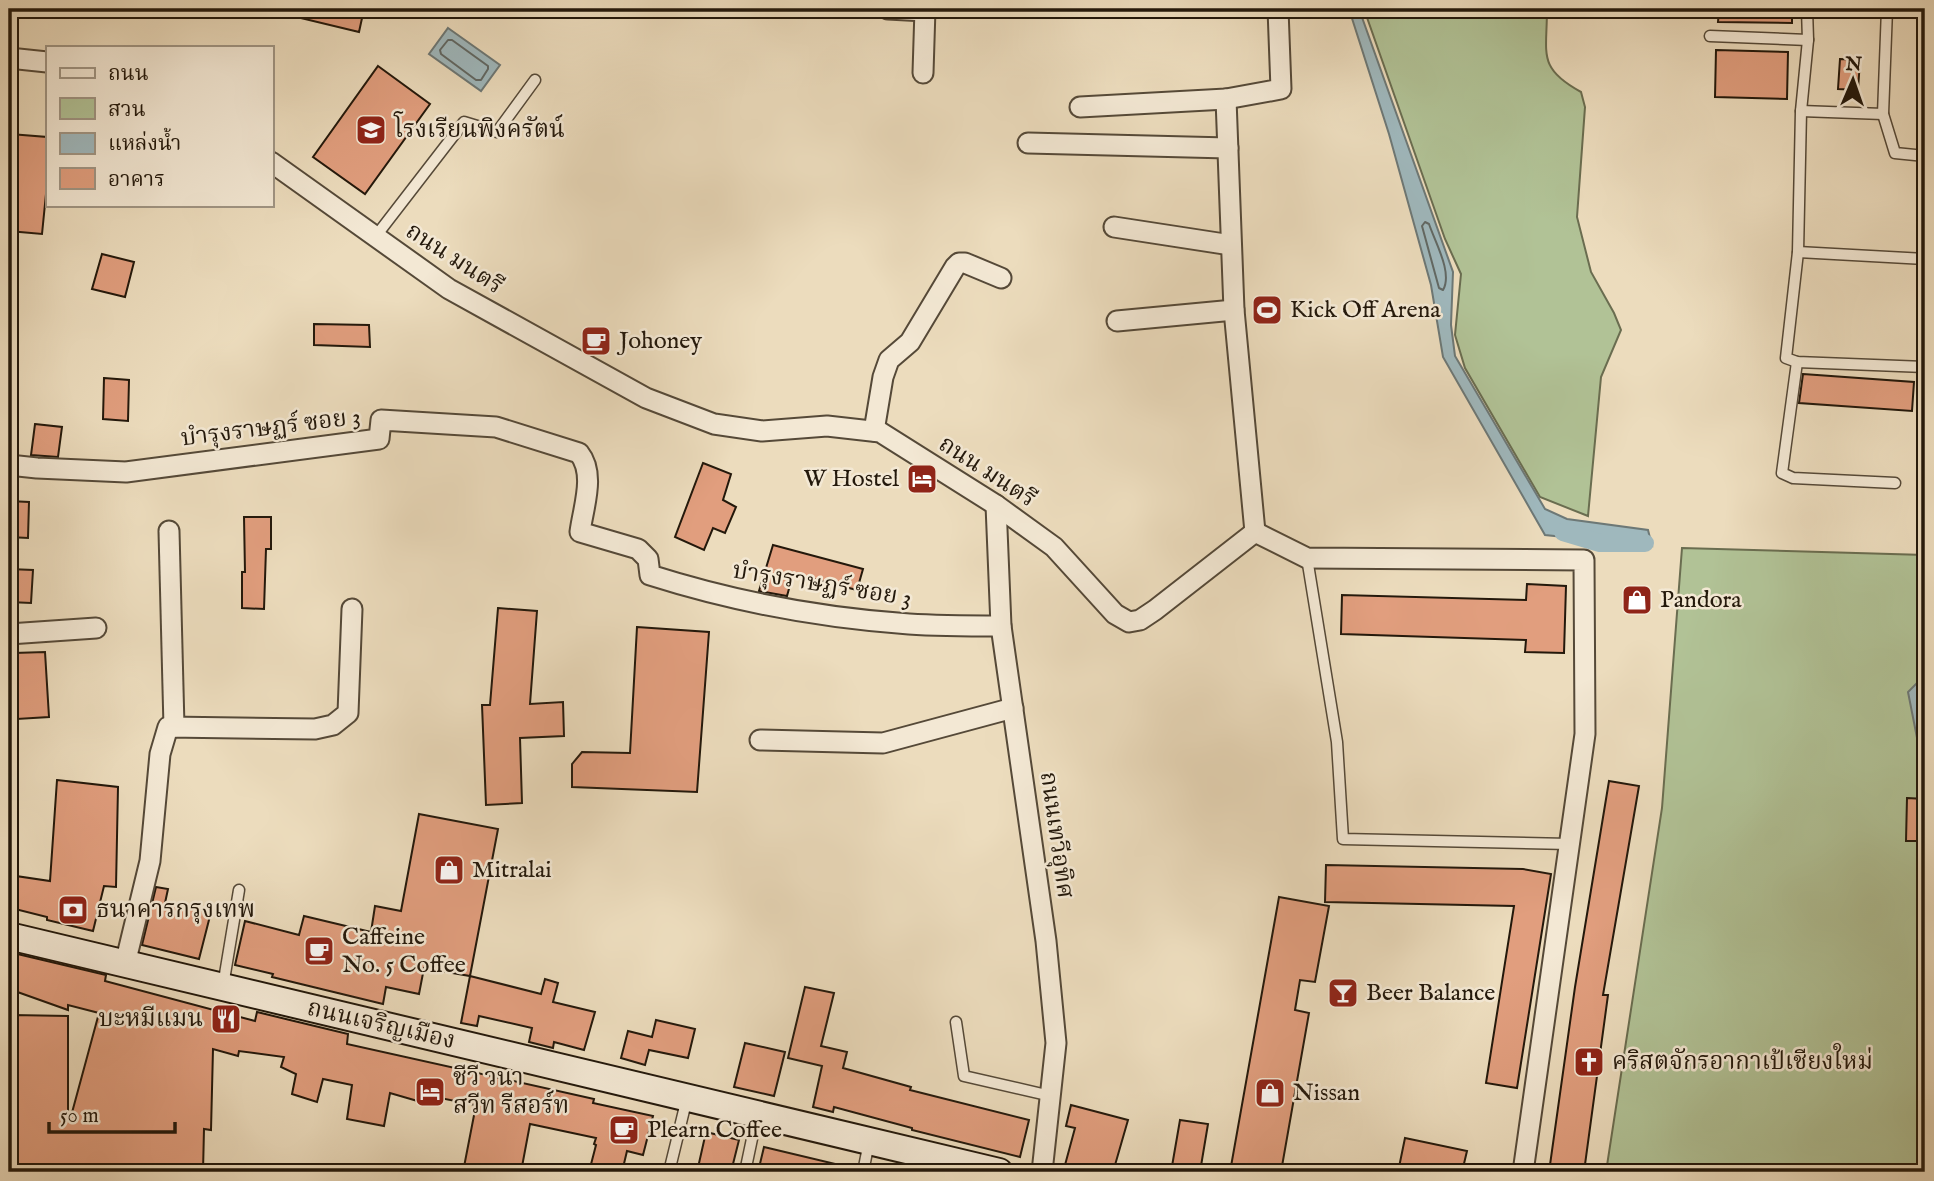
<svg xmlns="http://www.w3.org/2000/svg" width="1934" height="1181" font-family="'IM FELL English','Noto Serif Thai',serif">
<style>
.green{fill:#b1c296;stroke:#6a6d50;stroke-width:2}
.water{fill:#9fb8bd;stroke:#6d7876;stroke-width:2}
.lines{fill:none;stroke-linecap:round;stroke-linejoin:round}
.shore{stroke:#616864;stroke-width:2}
.canal{stroke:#9fb8bd;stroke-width:18}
.building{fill:#e19e7e;stroke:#23180b;stroke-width:2}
.service-casing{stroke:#554938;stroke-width:13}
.minor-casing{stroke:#554938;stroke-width:23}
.secondary-casing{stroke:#23180b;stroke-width:30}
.service{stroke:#f3e8d4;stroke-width:10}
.minor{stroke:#f3e8d4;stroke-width:19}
.secondary{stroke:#f3e8d4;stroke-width:26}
.labels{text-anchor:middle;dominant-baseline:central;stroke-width:5;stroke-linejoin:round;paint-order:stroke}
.poi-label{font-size:24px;fill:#23180b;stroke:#f3e8d4;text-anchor:start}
.street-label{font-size:24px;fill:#23180b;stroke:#f3e8d4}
</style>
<rect width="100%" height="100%" fill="#ecdcbd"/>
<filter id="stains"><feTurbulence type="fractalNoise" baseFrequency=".00286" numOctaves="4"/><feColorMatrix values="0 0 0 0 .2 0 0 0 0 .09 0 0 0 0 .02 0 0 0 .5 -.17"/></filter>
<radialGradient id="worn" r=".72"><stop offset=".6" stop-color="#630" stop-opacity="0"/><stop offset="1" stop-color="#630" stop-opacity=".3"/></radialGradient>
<g class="green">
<path d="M1364 9H1547C1547 54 1537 68 1581 92L1585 107 1577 217 1591 272 1614 313 1621 330 1601 377 1588 516 1540 497 1465 368 1455 335 1461 274 1445 239Z"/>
<polygon points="1682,548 1925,555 1925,1172 1606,1172 1662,808"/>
</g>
<g class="water">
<polygon points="1349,9 1359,9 1453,272 1451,325 1455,356 1545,509 1567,519 1648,530 1652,546 1545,535 1443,357 1431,285 1389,134"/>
<polygon points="448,28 500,65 481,91 429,54"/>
<polygon points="1925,675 1925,748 1919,748 1908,692"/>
</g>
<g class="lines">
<g class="shore">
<polygon points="448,40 452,40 488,66 488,69 481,80 476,80 441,54 440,50"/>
<path d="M1425 222 1429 224C1435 242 1453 273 1443 290L1439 288 1422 226Z"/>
</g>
<polyline class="canal" points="1563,532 1600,543 1645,543"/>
</g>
<g class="building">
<polygon points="284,9 364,9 359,32 284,14"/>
<polygon points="1719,9 1792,9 1792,23 1718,22"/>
<polygon points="1716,50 1788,52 1787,99 1715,97"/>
<polygon points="1840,59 1860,60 1858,90 1838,89"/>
<polygon points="378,66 430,104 365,194 313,157"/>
<polygon points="10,134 47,137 47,184 42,234 9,231"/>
<polygon points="102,254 134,262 125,297 92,289"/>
<polygon points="314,324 369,325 370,347 314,345"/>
<polygon points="1803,374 1914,382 1912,411 1799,403"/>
<polygon points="104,378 129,380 128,421 103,419"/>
<polygon points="35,424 62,427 58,457 31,455"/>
<polygon points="703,463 731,474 723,500 736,507 725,533 713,528 704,550 675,537"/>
<polygon points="9,501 29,502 28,538 9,537"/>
<polygon points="244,517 271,517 271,549 266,549 264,609 242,608 242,572 245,572"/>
<polygon points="773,545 863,569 857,590 793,574 787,596 759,591"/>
<polygon points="9,569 33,570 31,603 9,602"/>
<polygon points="1527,584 1566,586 1564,653 1525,652 1526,640 1341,634 1342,595 1526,600"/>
<polygon points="498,608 537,611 530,704 563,702 564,736 520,738 522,803 486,805 482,705 490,705"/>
<polygon points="637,627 709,632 697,792 572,787 572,764 582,752 630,753"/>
<polygon points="45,652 49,717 17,719 14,653"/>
<polygon points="57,780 118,787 116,887 104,886 93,931 47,920 47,917 11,908 11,905 9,905 9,875 50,881"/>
<polygon points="1609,781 1639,786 1603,995 1608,995 1584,1172 1549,1172 1575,987"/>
<polygon points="1907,798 1925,799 1925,841 1906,841"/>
<polygon points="419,814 498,829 470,976 424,968 419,994 386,987 383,1004 272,977 273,974 235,965 245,921 299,935 304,916 371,932 375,906 401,911"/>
<polygon points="1326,865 1523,869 1551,874 1517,1088 1486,1083 1514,906 1325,902"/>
<polygon points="156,887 168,889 165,903 211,912 199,959 142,945"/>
<polygon points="1279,897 1329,906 1315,982 1300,980 1295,1010 1309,1013 1281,1172 1230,1172"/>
<polygon points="9,952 106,975 105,981 255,1021 257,1012 294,1021 348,1034 347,1044 594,1099 593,1103 653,1116 643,1155 627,1151 622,1172 589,1172 596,1145 594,1144 596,1138 530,1124 521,1172 463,1172 476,1105 425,1095 421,1102 390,1093 384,1126 347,1119 352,1085 323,1079 317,1102 292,1094 296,1074 281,1067 284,1057 239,1051 238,1056 213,1049 211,1130 204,1129 203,1172 9,1172 9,1068 13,1068 13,1015 68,1016 68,1120 70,1120 99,1013 68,1005 68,1010 9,989"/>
<polygon points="470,976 541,994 545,979 558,983 553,1002 595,1012 584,1050 554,1042 553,1048 529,1042 532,1028 479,1016 477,1026 461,1023"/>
<polygon points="805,987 834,993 821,1046 847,1052 843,1068 911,1087 910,1090 1029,1120 1020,1157 912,1130 912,1128 834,1107 833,1112 813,1107 822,1066 788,1058"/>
<polygon points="656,1020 695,1029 688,1058 649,1050 645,1065 621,1058 628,1031 652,1037"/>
<polygon points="745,1043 785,1052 774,1096 734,1087"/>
<polygon points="1071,1105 1128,1120 1113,1172 1091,1172 1065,1165 1075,1128 1066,1126"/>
<polygon points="1180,1120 1208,1124 1200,1172 1171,1172"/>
<polygon points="706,1132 739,1140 731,1172 697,1172"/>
<polygon points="1405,1138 1467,1151 1462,1172 1398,1172"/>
<polygon points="764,1147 848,1167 848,1172 758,1172"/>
</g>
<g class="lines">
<g class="service-casing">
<g id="service">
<polyline points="1807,9 1808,40 1801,111 1798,252 1786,358 1797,362 1925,367"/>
<polyline points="1887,9 1883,114 1895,153 1925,156"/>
<polyline points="1710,36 1808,40"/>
<polyline points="1801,111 1883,114"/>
<polyline points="376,236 464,122 497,132 535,80"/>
<polyline points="1798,252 1925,259"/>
<polyline points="1797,362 1782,473 1793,478 1895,483"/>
<polyline points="1307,558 1337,742 1343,839 1569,844"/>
<polyline points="223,986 239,890"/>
<polyline points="956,1022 964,1076 1051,1096"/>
<polyline points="669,1172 687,1098"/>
<polyline points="745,1172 757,1115"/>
<polyline points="863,1172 869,1142"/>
</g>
</g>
<g class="minor-casing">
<g id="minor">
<polyline points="888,9 925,11"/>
<polyline points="9,58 47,62"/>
<polyline points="923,73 925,9"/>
<polyline points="1226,99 1234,310 1255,532"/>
<polyline points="1080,107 1226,99 1281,89 1278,9"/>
<polyline points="1028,143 1228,148"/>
<polyline points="271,162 449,289 646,398 714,424 762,431 827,426 880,432 996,505 1054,547 1115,614 1129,622 1140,620 1155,610 1255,532"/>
<polyline points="1114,227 1231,245"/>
<polyline points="1117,321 1234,310"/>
<polyline points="874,431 883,377 889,360 910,342 955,267 959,263 965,263 1001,278"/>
<path d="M9 465 37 468 126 472 379 439 381 420 496 427 579 453C596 474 583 508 580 532L638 549 648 559 650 575C732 601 823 618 909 624 939 626 970 626 1001 626"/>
<polyline points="996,505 1001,626 1046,941 1056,1043 1042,1172"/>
<polyline points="169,531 174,727"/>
<polyline points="1255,532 1307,558 1584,560 1585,734 1523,1172"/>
<polyline points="9,634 96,628"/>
<polyline points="760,740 883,743 1013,708"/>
<polyline points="125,964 150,861 160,754 168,727 315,729 333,725 348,713 352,609"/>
</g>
</g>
<g class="secondary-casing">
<polyline id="secondary" points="9,936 999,1172"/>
</g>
<use href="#service" class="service"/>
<use href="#minor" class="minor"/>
<use href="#secondary" class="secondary"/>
</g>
<defs>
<g id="school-square" transform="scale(1.575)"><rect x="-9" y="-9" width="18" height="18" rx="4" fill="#8f2418" stroke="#f3e8d4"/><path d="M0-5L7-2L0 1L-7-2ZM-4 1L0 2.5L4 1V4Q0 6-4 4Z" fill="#fff"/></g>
<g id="stadium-square" transform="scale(1.575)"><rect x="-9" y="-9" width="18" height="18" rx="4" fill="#8f2418" stroke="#f3e8d4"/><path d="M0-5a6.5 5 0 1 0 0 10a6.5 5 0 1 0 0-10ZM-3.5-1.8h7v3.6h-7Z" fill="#fff"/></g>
<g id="cafe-square" transform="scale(1.575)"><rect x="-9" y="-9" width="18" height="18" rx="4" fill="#8f2418" stroke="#f3e8d4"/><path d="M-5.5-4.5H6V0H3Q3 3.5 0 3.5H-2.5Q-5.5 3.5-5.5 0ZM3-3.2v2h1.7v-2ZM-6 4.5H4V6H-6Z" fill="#fff"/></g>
<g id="hotel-square" transform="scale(1.575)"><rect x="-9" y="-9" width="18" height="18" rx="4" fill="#8f2418" stroke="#f3e8d4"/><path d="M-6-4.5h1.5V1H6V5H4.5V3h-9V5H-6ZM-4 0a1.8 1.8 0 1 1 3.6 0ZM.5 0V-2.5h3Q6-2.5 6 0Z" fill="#fff"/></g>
<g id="shop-square" transform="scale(1.575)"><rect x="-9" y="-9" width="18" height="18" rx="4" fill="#8f2418" stroke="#f3e8d4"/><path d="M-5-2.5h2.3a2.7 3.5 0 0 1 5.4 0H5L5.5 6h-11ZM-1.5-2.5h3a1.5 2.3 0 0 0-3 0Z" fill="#fff"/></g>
<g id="bank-square" transform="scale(1.575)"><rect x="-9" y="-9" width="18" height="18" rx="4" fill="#8f2418" stroke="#f3e8d4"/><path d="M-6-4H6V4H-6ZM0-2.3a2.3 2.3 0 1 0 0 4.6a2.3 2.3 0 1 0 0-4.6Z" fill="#fff"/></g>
<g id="bar-square" transform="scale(1.575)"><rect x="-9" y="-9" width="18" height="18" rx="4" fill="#8f2418" stroke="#f3e8d4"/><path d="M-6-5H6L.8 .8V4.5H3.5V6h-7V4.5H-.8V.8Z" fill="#fff"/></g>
<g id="restaurant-square" transform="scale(1.575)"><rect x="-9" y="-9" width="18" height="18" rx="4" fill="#8f2418" stroke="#f3e8d4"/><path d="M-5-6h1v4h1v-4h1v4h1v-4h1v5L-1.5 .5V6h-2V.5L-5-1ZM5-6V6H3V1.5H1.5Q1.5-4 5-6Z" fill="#fff"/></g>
<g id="church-square" transform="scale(1.575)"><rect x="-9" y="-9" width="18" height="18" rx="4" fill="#8f2418" stroke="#f3e8d4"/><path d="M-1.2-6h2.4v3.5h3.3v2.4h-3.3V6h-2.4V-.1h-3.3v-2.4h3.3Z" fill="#fff"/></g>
</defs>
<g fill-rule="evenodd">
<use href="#school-square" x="371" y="130"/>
<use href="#stadium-square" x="1267" y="310"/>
<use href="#cafe-square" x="596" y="341"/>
<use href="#hotel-square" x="922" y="479"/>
<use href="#shop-square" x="1637" y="600"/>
<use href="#shop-square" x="449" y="870"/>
<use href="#bank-square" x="73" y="910"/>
<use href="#cafe-square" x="319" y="951"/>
<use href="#bar-square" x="1343" y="993"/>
<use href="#restaurant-square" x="226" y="1019"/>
<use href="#church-square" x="1589" y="1062"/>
<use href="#hotel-square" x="430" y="1092"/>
<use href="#shop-square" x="1270" y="1093"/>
<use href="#cafe-square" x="624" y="1130"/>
</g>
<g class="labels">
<g class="poi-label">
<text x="394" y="130">โรงเรียนพิงครัตน์</text>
<text x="1290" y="310">Kick Off Arena</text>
<text x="619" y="341">Johoney</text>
<text x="899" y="479" text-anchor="end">W Hostel</text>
<text x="1660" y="600">Pandora</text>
<text x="472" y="870">Mitralai</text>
<text x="96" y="910">ธนาคารกรุงเทพ</text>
<text x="342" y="937">Caffeine<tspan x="342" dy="28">No. 5 Coffee</tspan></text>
<text x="1366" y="993">Beer Balance</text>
<text x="203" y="1019" text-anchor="end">บะหมีแมน</text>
<text x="1612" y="1062">คริสตจักรอากาเป้เชียงใหม่</text>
<text x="453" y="1078">ชีวี วนา<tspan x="453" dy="28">สวีท รีสอร์ท</tspan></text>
<text x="1293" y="1093">Nissan</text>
<text x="647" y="1130">Plearn Coffee</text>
</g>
<g class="street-label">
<text transform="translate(454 259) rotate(33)">ถนน มนตรี</text>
<text transform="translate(271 428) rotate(-7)">บำรุงราษฏร์ ซอย 3</text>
<text transform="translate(987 472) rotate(33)">ถนน มนตรี</text>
<text transform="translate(822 585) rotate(9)">บำรุงราษฏร์ ซอย 3</text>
<text transform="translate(1056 835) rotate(82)">ถนนเทวีอุทิศ</text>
<text transform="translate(381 1025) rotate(13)">ถนนเจริญเมือง</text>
</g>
</g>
<rect width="1934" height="1181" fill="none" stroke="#ecdcbd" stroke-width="35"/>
<rect x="10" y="10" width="1913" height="1160" fill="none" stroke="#23180b" stroke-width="3.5"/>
<rect x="18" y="18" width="1899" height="1146" fill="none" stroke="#23180b" stroke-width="2"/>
<rect x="46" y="46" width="228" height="161" fill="#f3e8d4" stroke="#a09584" stroke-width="2"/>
<rect x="60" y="68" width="35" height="10" fill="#f3e8d4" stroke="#a09584" stroke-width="2"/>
<text x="108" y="80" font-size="21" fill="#23180b">ถนน</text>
<rect x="60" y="98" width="35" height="21" fill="#b1c296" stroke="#a09584" stroke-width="2"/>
<text x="108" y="116" font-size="21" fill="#23180b">สวน</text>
<rect x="60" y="133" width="35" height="21" fill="#9fb8bd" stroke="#a09584" stroke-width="2"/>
<text x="108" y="150" font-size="21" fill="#23180b">แหล่งน้ำ</text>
<rect x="60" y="168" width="35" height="21" fill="#e19e7e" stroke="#a09584" stroke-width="2"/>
<text x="108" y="186" font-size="21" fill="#23180b">อาคาร</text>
<g transform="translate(1853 80) rotate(2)" stroke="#f3e8d4" stroke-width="5" paint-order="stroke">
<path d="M0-5L12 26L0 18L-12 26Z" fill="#23180b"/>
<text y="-10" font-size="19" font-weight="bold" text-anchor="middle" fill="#23180b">N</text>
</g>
<path d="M49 1122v10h126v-10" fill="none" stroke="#23180b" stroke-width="3.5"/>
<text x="60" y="1122" font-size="21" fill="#23180b" stroke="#f3e8d4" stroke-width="5" paint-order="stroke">50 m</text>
<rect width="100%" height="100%" filter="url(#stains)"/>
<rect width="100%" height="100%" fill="url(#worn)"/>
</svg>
